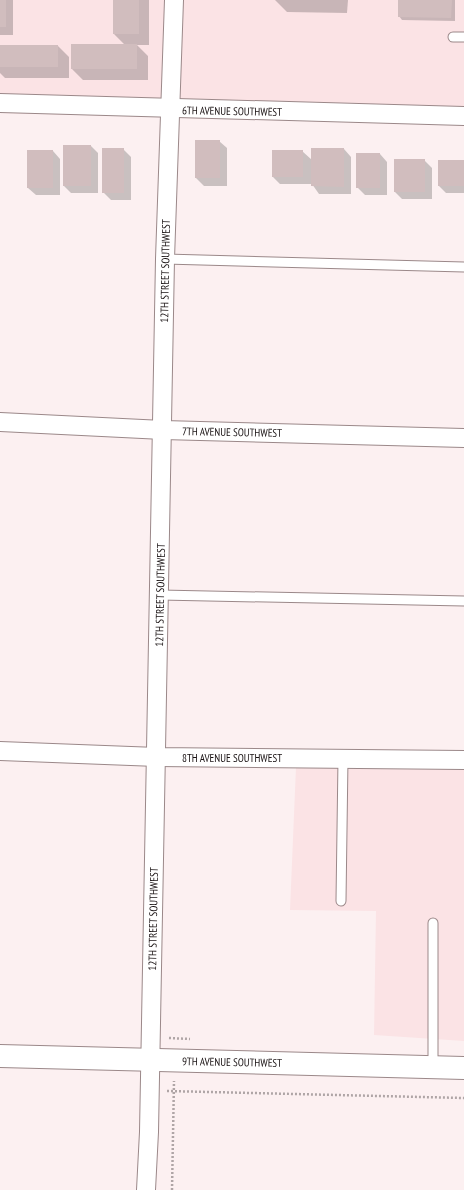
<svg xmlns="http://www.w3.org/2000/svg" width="464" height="1190" font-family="'PT Sans Narrow',sans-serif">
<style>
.built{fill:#fbe3e5}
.shadow{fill:#0003}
.building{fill:#d1bdbe}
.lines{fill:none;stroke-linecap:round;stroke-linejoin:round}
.service-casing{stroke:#9b8889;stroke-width:11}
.minor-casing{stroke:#9b8889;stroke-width:20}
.tertiary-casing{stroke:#9b8889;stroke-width:24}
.path{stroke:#afa5a6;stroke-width:2.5;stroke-dasharray:2 2;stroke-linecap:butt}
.service{stroke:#fff;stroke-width:9}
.minor{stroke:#fff;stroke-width:18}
.tertiary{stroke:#fff;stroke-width:22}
.labels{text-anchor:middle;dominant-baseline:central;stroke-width:3.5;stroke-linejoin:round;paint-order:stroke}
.street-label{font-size:11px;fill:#181112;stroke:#fff}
</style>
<rect width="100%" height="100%" fill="#fcf0f1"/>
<g class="built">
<polygon points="0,0 464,0 464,125 0,113"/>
<polygon points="296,767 464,768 464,1041 374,1035 376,911 290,910"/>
</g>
<g class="shadow">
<rect x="0" y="0" width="13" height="35"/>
<polygon points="114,0 149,0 149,45 137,45 148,56 148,80 83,80 72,69 125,45 114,34"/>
<polygon points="275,0 348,0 347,13 287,12"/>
<polygon points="399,0 455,0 455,21 402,20 399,16"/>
<polygon points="0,46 58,46 69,57 69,78 5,78 0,73"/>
<polygon points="196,141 219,141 227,148 227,186 204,186 196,178"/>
<polygon points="91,146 98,153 98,193 71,193 64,186"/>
<polygon points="123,149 131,157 131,200 111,200 103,192"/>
<polygon points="344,149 351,157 351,194 319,194 312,184 280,184 273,177 302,151 312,160"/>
<polygon points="53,151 60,159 60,195 36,195 28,188"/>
<polygon points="380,154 387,162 387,195 365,195 357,187"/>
<polygon points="424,160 432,168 432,199 402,199 395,192"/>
<polygon points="464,161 464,193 446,193 439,186"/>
</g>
<g class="building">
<rect x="0" y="0" width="6" height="27"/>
<rect x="113" y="0" width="26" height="34"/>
<polygon points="398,0 452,0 451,18 398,17"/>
<rect x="71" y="44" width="66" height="25"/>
<rect x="0" y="45" width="58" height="22"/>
<rect x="195" y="140" width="25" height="38"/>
<rect x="63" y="145" width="28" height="41"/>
<rect x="102" y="148" width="22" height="45"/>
<polygon points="311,148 344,148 344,187 311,186"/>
<rect x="27" y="150" width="26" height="38"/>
<rect x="272" y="150" width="31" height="27"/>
<rect x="356" y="153" width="24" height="35"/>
<rect x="394" y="159" width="31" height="33"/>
<rect x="438" y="160" width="26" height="26"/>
</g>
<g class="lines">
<g class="service-casing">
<g id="service">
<polyline points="453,37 464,37"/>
<polyline points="165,259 464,267"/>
<polyline points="160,595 464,601"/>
<polyline points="341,901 343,759"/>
<polyline points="433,1068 433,923"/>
</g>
</g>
<g class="minor-casing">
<g id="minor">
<polyline points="0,103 464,116"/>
<polyline points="0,422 163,430 464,438"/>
<polyline points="0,751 157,757 464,760"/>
<polyline points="146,1190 149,1132 165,259 174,0"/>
</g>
</g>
<g class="tertiary-casing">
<polyline id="tertiary" points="0,1056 464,1068"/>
</g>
<g class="path">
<polyline points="169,1038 190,1039"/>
<polyline points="167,1091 464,1098"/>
<polyline points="172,1190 174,1081"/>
</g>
<use href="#service" class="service"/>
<use href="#minor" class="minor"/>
<use href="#tertiary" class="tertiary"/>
</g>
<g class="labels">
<g class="street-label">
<text transform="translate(232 111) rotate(1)">6TH AVENUE SOUTHWEST</text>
<text transform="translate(165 271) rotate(-89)">12TH STREET SOUTHWEST</text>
<text transform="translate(232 432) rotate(1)">7TH AVENUE SOUTHWEST</text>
<text transform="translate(160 595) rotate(-89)">12TH STREET SOUTHWEST</text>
<text x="232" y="758">8TH AVENUE SOUTHWEST</text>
<text transform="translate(153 919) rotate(-89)">12TH STREET SOUTHWEST</text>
<text transform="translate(232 1062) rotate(1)">9TH AVENUE SOUTHWEST</text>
</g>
</g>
</svg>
